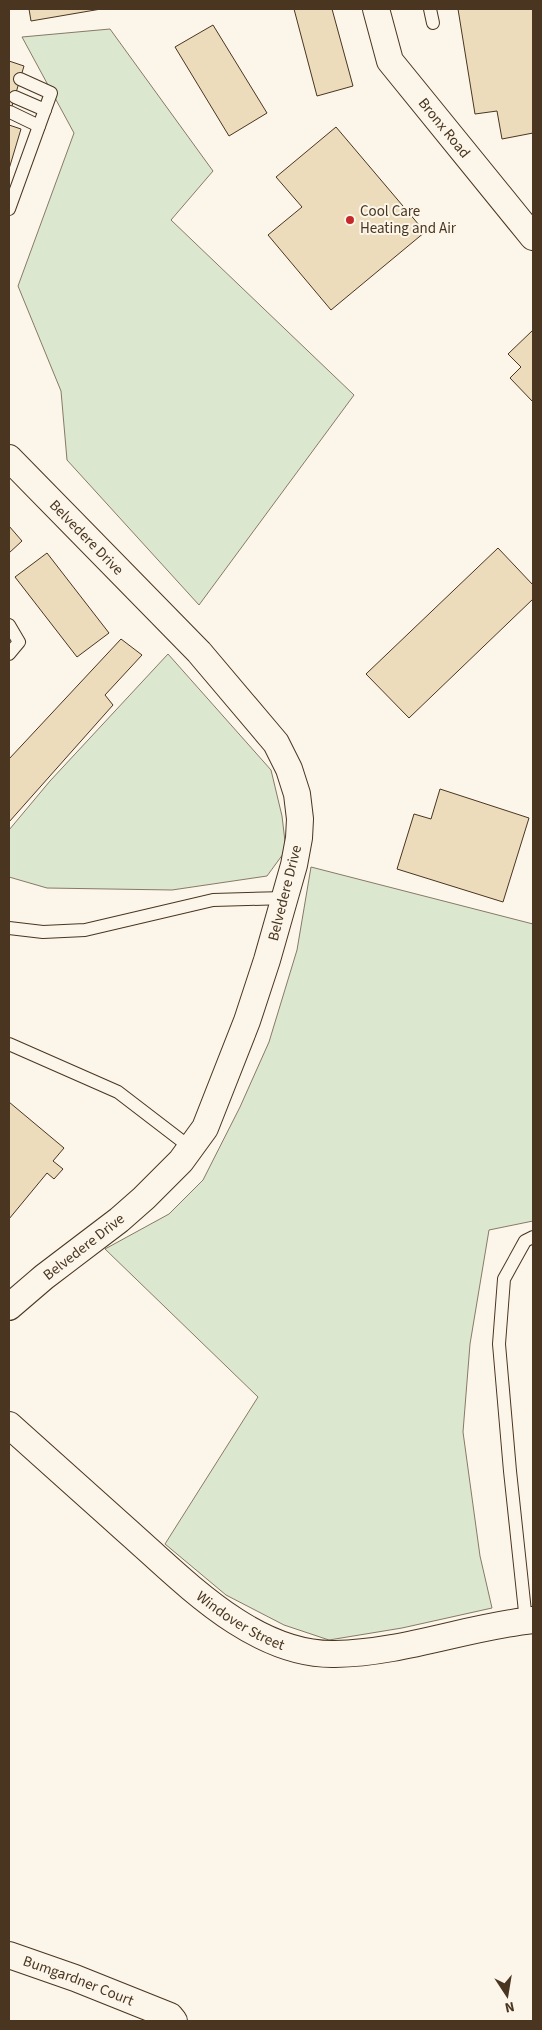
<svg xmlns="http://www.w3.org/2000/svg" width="542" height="2030" font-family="'Source Sans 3',sans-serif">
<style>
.green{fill:#dce7d0;stroke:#887966}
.building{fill:#ecdcbc;stroke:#4a3520}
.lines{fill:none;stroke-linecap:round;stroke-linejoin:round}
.lane-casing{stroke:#4a3520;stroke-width:14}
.street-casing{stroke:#4a3520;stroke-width:28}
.lane{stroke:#fbf6e9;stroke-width:12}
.street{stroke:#fbf6e9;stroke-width:26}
.poi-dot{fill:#c62828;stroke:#fbf6e9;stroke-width:2}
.labels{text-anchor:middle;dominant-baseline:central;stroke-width:4;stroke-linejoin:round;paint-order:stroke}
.street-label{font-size:15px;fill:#4a3520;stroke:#fbf6e9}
.poi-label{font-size:15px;fill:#4a3520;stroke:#fbf6e9;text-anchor:start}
</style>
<rect width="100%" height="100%" fill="#fbf6e9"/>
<g class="green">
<polygon points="110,29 213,171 171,220 354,395 199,605 67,460 61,391 18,286 74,133 22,37"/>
<polygon points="168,654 271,770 282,816 286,850 267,876 172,890 47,888 9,877 9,830 50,781"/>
<polygon points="311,867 533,924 533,1221 489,1230 470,1344 463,1432 480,1556 492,1608 402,1628 329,1640 284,1625 226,1595 165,1544 258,1397 105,1249 169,1214 203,1180 240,1107 269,1042 297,950"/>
</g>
<g class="building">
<polygon points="29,9 101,9 31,21"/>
<polygon points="294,9 332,9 353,86 317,96"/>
<polygon points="458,9 533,9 533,133 502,139 497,111 475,114"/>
<polygon points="213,25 267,113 229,136 175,47"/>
<polygon points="9,61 24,66 9,116"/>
<polygon points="9,125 21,129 9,169"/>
<polygon points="336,127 425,232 331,310 268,235 302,207 276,177"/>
<polygon points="533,330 533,402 510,378 521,367 508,354"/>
<polygon points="9,526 22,541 9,553"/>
<polygon points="498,548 533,585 533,599 409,718 366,674"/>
<polygon points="47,553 109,633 77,657 15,577"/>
<polygon points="121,639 142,655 105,695 113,705 9,822 9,759"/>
<polygon points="440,789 529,818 503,902 397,869 414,814 431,819"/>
<polygon points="9,1102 64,1148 53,1161 63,1169 54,1179 47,1173 9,1219"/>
</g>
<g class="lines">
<g class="lane-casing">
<g id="lane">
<polyline points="430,9 433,23"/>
<polyline points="15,97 45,110"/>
<polyline points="10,112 39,126"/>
<polyline points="9,209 51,93 20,79"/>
<polyline points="9,625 19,642 9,654"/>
<polyline points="9,928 43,932 85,930 213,900 286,898"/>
<polyline points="9,1044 118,1092 191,1148"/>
<polyline points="526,1621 510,1471 499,1344 504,1279 525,1241 533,1237"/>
</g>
</g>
<g class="street-casing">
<g id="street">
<path id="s1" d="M376 9 390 61 533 237"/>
<path id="s2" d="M9 458 199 652 276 743 289 769 297 794 300 819 299 838 294 865 267 960 247 1021 205 1128 181 1161 144 1198 119 1220 44 1277 9 1307"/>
<path id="s3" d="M9 1425C48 1460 86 1494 125 1529 182 1579 253 1656 335 1654 402 1653 467 1627 533 1620"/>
<path id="s4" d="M9 1955 75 1978 170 2016 174 2021"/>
</g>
</g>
<use href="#lane" class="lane"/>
<use href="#street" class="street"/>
</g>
<circle class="poi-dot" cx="350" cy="220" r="5"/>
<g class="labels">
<g class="street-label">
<text stroke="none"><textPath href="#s1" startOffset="140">Bronx Road</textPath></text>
<text stroke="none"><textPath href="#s2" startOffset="111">Belvedere Drive</textPath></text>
<text transform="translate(285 893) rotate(-76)">Belvedere Drive</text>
<text transform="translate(84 1247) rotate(-38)">Belvedere Drive</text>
<text stroke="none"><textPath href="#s3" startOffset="304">Windover Street</textPath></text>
<text stroke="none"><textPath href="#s4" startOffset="74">Bumgardner Court</textPath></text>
</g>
<g class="poi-label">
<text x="360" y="211">Cool Care<tspan x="360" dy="17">Heating and Air</tspan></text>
</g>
</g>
<rect width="542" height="2030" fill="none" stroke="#4a3520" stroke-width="20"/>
<g transform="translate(507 1995) rotate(168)" stroke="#fbf6e9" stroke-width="4" paint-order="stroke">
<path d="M0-4L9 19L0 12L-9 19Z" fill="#4a3520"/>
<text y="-8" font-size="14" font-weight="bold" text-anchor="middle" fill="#4a3520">N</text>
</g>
</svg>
